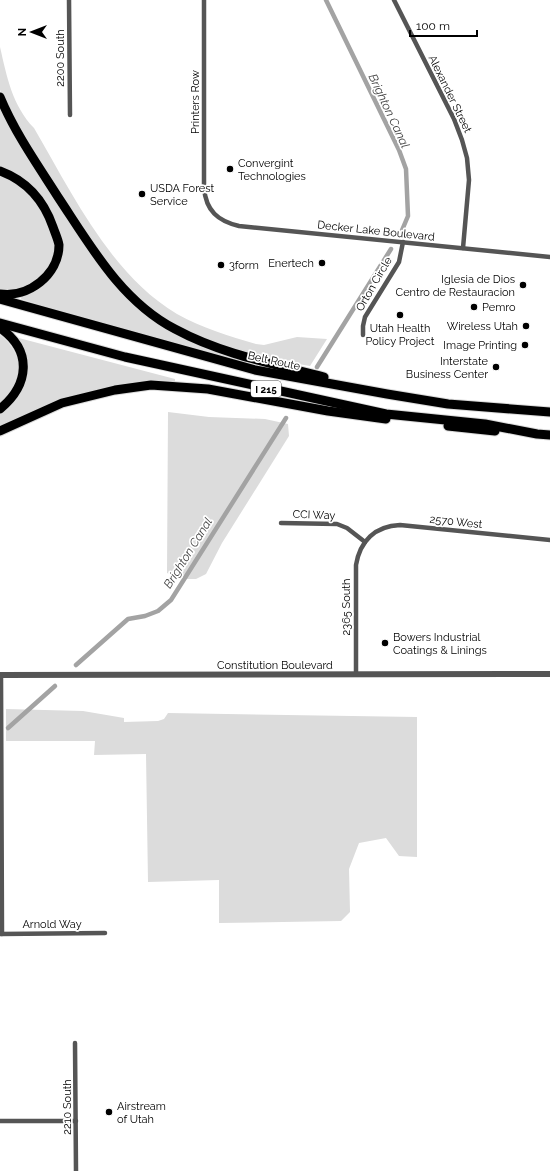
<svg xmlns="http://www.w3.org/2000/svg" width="550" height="1171" font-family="Raleway,sans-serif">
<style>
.green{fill:#dcdcdc}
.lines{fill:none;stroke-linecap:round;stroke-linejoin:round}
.canal{stroke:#a3a3a3;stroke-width:4.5}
.motorway-casing{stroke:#dbdbdb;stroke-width:11}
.minor{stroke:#555;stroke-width:4.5}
.tertiary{stroke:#555;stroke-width:6}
.motorway{stroke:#000;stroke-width:9}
.poi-dot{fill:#000;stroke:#fff;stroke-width:1.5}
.labels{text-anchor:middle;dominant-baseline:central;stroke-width:3.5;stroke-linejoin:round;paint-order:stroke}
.shield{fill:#fff;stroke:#4c4c4c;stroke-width:1}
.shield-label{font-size:10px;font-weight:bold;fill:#000}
.street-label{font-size:11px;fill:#000;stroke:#fff}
.poi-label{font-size:11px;fill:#000;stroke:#fff;text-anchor:start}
.water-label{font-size:12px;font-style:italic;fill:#444;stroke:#fff}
</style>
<rect width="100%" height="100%" fill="#fff"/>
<g class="green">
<path d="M0 47C7 77 12 105 34 128 72 193 110 274 177 314 202 328 229 336 256 344L264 345 297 337 327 339 310 366 246 355 204 342 147 309 99 258 8 110 0 90Z"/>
<path d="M0 103 91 255 113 284 134 305 232 357V360L126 332 21 299 22 296C44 291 51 278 60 259L43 202 0 170Z"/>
<polygon points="0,176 15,183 35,200 53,230 56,251 51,268 29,288 0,291"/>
<path d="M0 335C13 344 23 363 19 379 16 387 5 401 0 408Z"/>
<path d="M15 337 175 379V382C134 382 95 388 57 401 37 408 19 418 0 427V414L10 407 14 401 23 381Z"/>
<polygon points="168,412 209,417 265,419 288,424 289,436 222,543 206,574 196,579 181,579 167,573"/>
<polygon points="6,709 83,711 124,718 124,722 158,721 164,719 168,713 417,717 417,857 399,856 386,838 359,843 349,869 350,912 341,921 219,923 219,880 148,882 146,754 94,755 95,741 6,741"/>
</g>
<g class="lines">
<g class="canal">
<polyline points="326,0 399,150 406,169 408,216 400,235"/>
<polyline points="317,367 391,249"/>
<polyline points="76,665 128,619 145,616 158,611 171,600 286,418"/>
<polyline points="8,728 55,686"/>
</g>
<g class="motorway-casing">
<g id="motorway">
<path d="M0 97C15 133 37 164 58 197 90 245 121 301 175 329 221 354 274 364 324 377"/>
<path d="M0 171C27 181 44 201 53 227 55 233 58 239 59 245 59 275 28 298 0 294"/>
<polyline points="0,299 255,370 387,394 448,404 550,412"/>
<polyline points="0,323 125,357 386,414 485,424 537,434 550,435"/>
<path d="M0 328C33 351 29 385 0 409"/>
<polyline points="448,426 495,431"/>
<polyline points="0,431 62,403 115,390 151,385 208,389 328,411 386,419"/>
</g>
</g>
<g class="minor">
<polyline points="69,0 70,115"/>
<path d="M204 0V188C206 211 218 221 239 226L550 257"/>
<polyline points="394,0 454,119 462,140 467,158 469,180 463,248"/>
<polyline points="363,335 363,326 365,317 399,262 403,242"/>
<polyline points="281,523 337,524 347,528 365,542"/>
<path d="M356 674V565C360 541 375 526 400 525L550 540"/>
<polyline points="1,675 2,934"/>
<polyline points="0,934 105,933"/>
<polyline points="75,1043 76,1171"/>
<polyline points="0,1121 76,1121"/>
</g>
<polyline class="tertiary" points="0,675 550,674"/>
<use href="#motorway" class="motorway"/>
</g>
<g class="poi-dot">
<circle cx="230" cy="169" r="4"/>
<circle cx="142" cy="194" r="4"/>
<circle cx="322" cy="263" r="4"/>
<circle cx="221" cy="265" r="4"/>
<circle cx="523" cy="285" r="4"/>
<circle cx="474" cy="307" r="4"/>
<circle cx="400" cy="315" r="4"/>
<circle cx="526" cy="326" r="4"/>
<circle cx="525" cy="345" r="4"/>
<circle cx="496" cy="367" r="4"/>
<circle cx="385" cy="643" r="4"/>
<circle cx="109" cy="1112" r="4"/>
</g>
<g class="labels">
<rect class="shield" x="251" y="381" width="30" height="16" rx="3"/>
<g class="shield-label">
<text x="266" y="389">I 215</text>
</g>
<g class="street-label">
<text transform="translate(60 58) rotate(-90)">2200 South</text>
<text transform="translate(450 94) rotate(64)">Alexander Street</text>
<text transform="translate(195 102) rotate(-90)">Printers Row</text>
<text transform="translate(376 231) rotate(6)">Decker Lake Boulevard</text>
<text transform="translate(374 284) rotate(-60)">Orton Circle</text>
<text transform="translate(274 361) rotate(12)">Belt Route</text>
<text transform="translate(314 515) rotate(2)">CCI Way</text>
<text transform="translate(456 522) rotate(6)">2570 West</text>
<text transform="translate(346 607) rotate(-90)">2365 South</text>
<text x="275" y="665">Constitution Boulevard</text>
<text x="52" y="924">Arnold Way</text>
<text transform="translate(67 1107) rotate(-90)">2210 South</text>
</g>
<g class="poi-label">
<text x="238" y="163">Convergint<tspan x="238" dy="13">Technologies</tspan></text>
<text x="150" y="188">USDA Forest<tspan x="150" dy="13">Service</tspan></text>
<text x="314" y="263" text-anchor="end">Enertech</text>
<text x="229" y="265">3form</text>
<text x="515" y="279" text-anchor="end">Iglesia de Dios<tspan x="515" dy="13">Centro de Restauracion</tspan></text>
<text x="482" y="307">Pemro</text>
<text x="518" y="326" text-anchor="end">Wireless Utah</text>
<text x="400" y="328" text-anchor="middle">Utah Health<tspan x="400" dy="13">Policy Project</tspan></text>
<text x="517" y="345" text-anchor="end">Image Printing</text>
<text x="488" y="361" text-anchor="end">Interstate<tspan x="488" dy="13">Business Center</tspan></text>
<text x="393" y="637">Bowers Industrial<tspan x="393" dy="13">Coatings &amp; Linings</tspan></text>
<text x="117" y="1106">Airstream<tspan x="117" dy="13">of Utah</tspan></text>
</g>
<g class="water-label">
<text transform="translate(389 111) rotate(65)">Brighton Canal</text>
<text transform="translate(188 553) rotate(-58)">Brighton Canal</text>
</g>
</g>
<g transform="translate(32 32) rotate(270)" stroke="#ffffff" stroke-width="3" paint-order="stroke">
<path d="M0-3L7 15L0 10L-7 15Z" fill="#000000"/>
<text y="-6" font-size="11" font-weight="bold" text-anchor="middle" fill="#000000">N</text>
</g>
<path d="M410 30v6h67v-6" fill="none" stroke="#000000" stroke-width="2"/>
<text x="416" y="30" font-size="12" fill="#000000" stroke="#ffffff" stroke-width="3" paint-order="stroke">100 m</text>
</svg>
